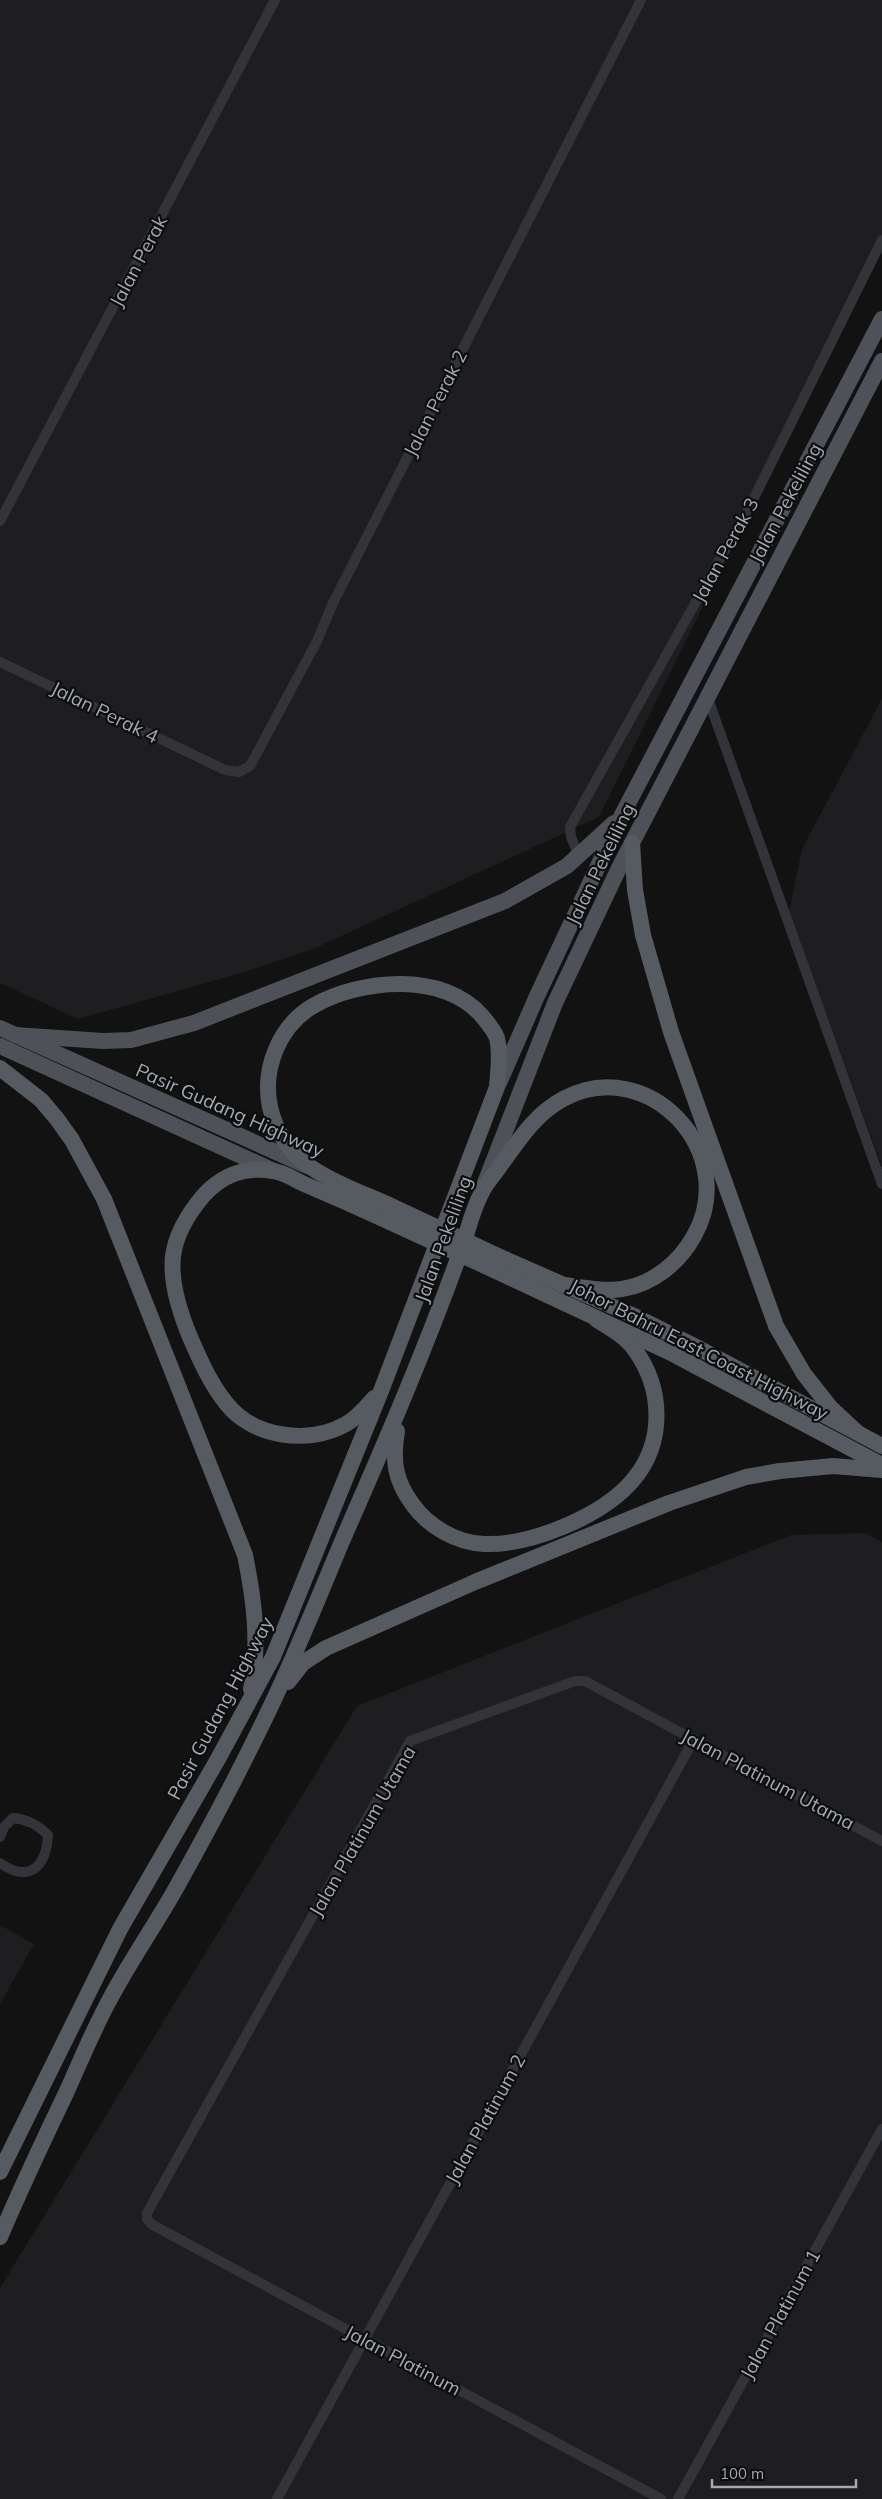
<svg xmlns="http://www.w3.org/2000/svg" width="882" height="2499" font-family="Mulish,sans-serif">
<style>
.built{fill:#1e1e20}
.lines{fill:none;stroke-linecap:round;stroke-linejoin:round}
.minor{stroke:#333439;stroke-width:10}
.primary{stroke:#4e5158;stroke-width:16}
.trunk{stroke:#565a61;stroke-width:16}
.trunk-bridge{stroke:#565a61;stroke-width:16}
.labels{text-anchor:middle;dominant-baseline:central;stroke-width:4.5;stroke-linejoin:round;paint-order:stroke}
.street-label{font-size:19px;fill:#a2aab5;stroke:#0d0d0e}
</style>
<rect width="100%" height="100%" fill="#121213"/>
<g class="built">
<polygon points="0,0 882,0 882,243 599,817 313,949 241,973 78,1019 0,983"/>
<polygon points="882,699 882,1166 789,912 802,849"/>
<polygon points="865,1533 882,1542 882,2499 0,2499 0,2288 357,1706 791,1535"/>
<polygon points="0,1925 34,1944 0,2004"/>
</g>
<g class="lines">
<g class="minor">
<polyline points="0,521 275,0"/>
<polyline points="0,662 225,770 239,772 250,766 317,641 333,603 641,0"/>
<polyline points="707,696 882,1184"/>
<polyline points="579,856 571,837 570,827 754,498 882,240"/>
<path d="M0 1837 4 1827 13 1818C27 1819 38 1825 48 1835 46 1868 29 1883 0 1863"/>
<polyline points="277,2499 694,1739"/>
<polyline points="661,2499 151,2224 147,2219 147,2213 410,1741 575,1681 585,1681 882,1841"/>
<polyline points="678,2499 882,2129"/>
</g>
<g class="primary">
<polyline points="0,1028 307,1166"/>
<polyline points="15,1035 103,1041 131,1040 194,1023 505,901 567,866 614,823"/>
<polyline points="0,1046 274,1171"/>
<polyline points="499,1083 537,996 622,815 882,319"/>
<polyline points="485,1183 555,1003 619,868 882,361"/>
</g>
<g class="trunk">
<polyline points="632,843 635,890 643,935 671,1032 776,1326 804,1374 830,1407 858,1433"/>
<path d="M0 1068 41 1100 57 1119 72 1140 104 1199 245 1555C254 1599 260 1645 251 1689"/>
<polyline points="498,1256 632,1315 702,1350 882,1446"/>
<polyline points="496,1271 669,1352 882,1465"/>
<path d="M374 1398C366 1407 357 1418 346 1424 309 1445 253 1438 226 1403 210 1383 200 1360 190 1337 180 1313 170 1283 173 1256 176 1233 188 1214 203 1196 222 1175 244 1166 273 1171 284 1172 295 1180 304 1184 330 1195 355 1206 381 1218"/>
<path d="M397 1431C392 1461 395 1481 413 1505 429 1527 457 1543 484 1544 530 1546 603 1516 633 1480 665 1442 663 1389 635 1350 626 1337 610 1328 597 1320"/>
<polyline points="288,1682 303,1663 326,1648 475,1582 669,1503 746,1477 780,1471 833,1466 882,1470"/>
<path d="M0 2172 120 1929 218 1759 273 1657 381 1391 497 1087C498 1071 501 1054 497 1038 494 1030 488 1023 482 1016 444 971 360 979 313 1006 279 1026 262 1069 270 1107 275 1131 291 1155 312 1168 334 1183 362 1193 387 1204"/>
<path d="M0 2237C21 2188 44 2139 67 2091 81 2060 94 2028 110 1999 130 1961 154 1927 175 1890 208 1831 240 1771 269 1710 296 1654 319 1596 343 1539 386 1441 428 1343 464 1242 469 1226 473 1209 481 1194 485 1184 494 1175 500 1166 519 1140 534 1115 563 1099 649 1053 741 1153 694 1236 679 1263 653 1284 622 1289 602 1292 583 1287 563 1285"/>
</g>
<g class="trunk-bridge">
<polyline points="387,1204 498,1256"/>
<polyline points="381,1218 496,1271"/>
</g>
</g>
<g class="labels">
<g class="street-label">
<text transform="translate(138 261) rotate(-62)">Jalan Perak</text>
<text transform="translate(435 403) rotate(-63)">Jalan Perak 2</text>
<text transform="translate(785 503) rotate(-62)">Jalan Pekeliling</text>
<text transform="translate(725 550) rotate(-61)">Jalan Perak 3</text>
<text transform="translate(105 712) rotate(26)">Jalan Perak 4</text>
<text transform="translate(600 864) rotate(-64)">Jalan Pekeliling</text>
<text transform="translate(230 1110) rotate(24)">Pasir Gudang Highway</text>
<text transform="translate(443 1239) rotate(-70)">Jalan Pekeliling</text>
<text transform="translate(699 1349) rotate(27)">Johor Bahru East Coast Highway</text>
<text transform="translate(220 1708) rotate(-62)">Pasir Gudang Highway</text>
<text transform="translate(768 1779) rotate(28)">Jalan Platinum Utama</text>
<text transform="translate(362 1831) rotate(-60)">Jalan Platinum Utama</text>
<text transform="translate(485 2119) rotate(-61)">Jalan Platinum 2</text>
<text transform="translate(780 2314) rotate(-61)">Jalan Platinum 1</text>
<text transform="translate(403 2360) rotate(28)">Jalan Platinum</text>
</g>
</g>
<path d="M712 2479v8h144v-8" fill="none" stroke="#a2aab5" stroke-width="2.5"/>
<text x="720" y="2479" font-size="15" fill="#a2aab5" stroke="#0d0d0e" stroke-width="4" paint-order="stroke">100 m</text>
</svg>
